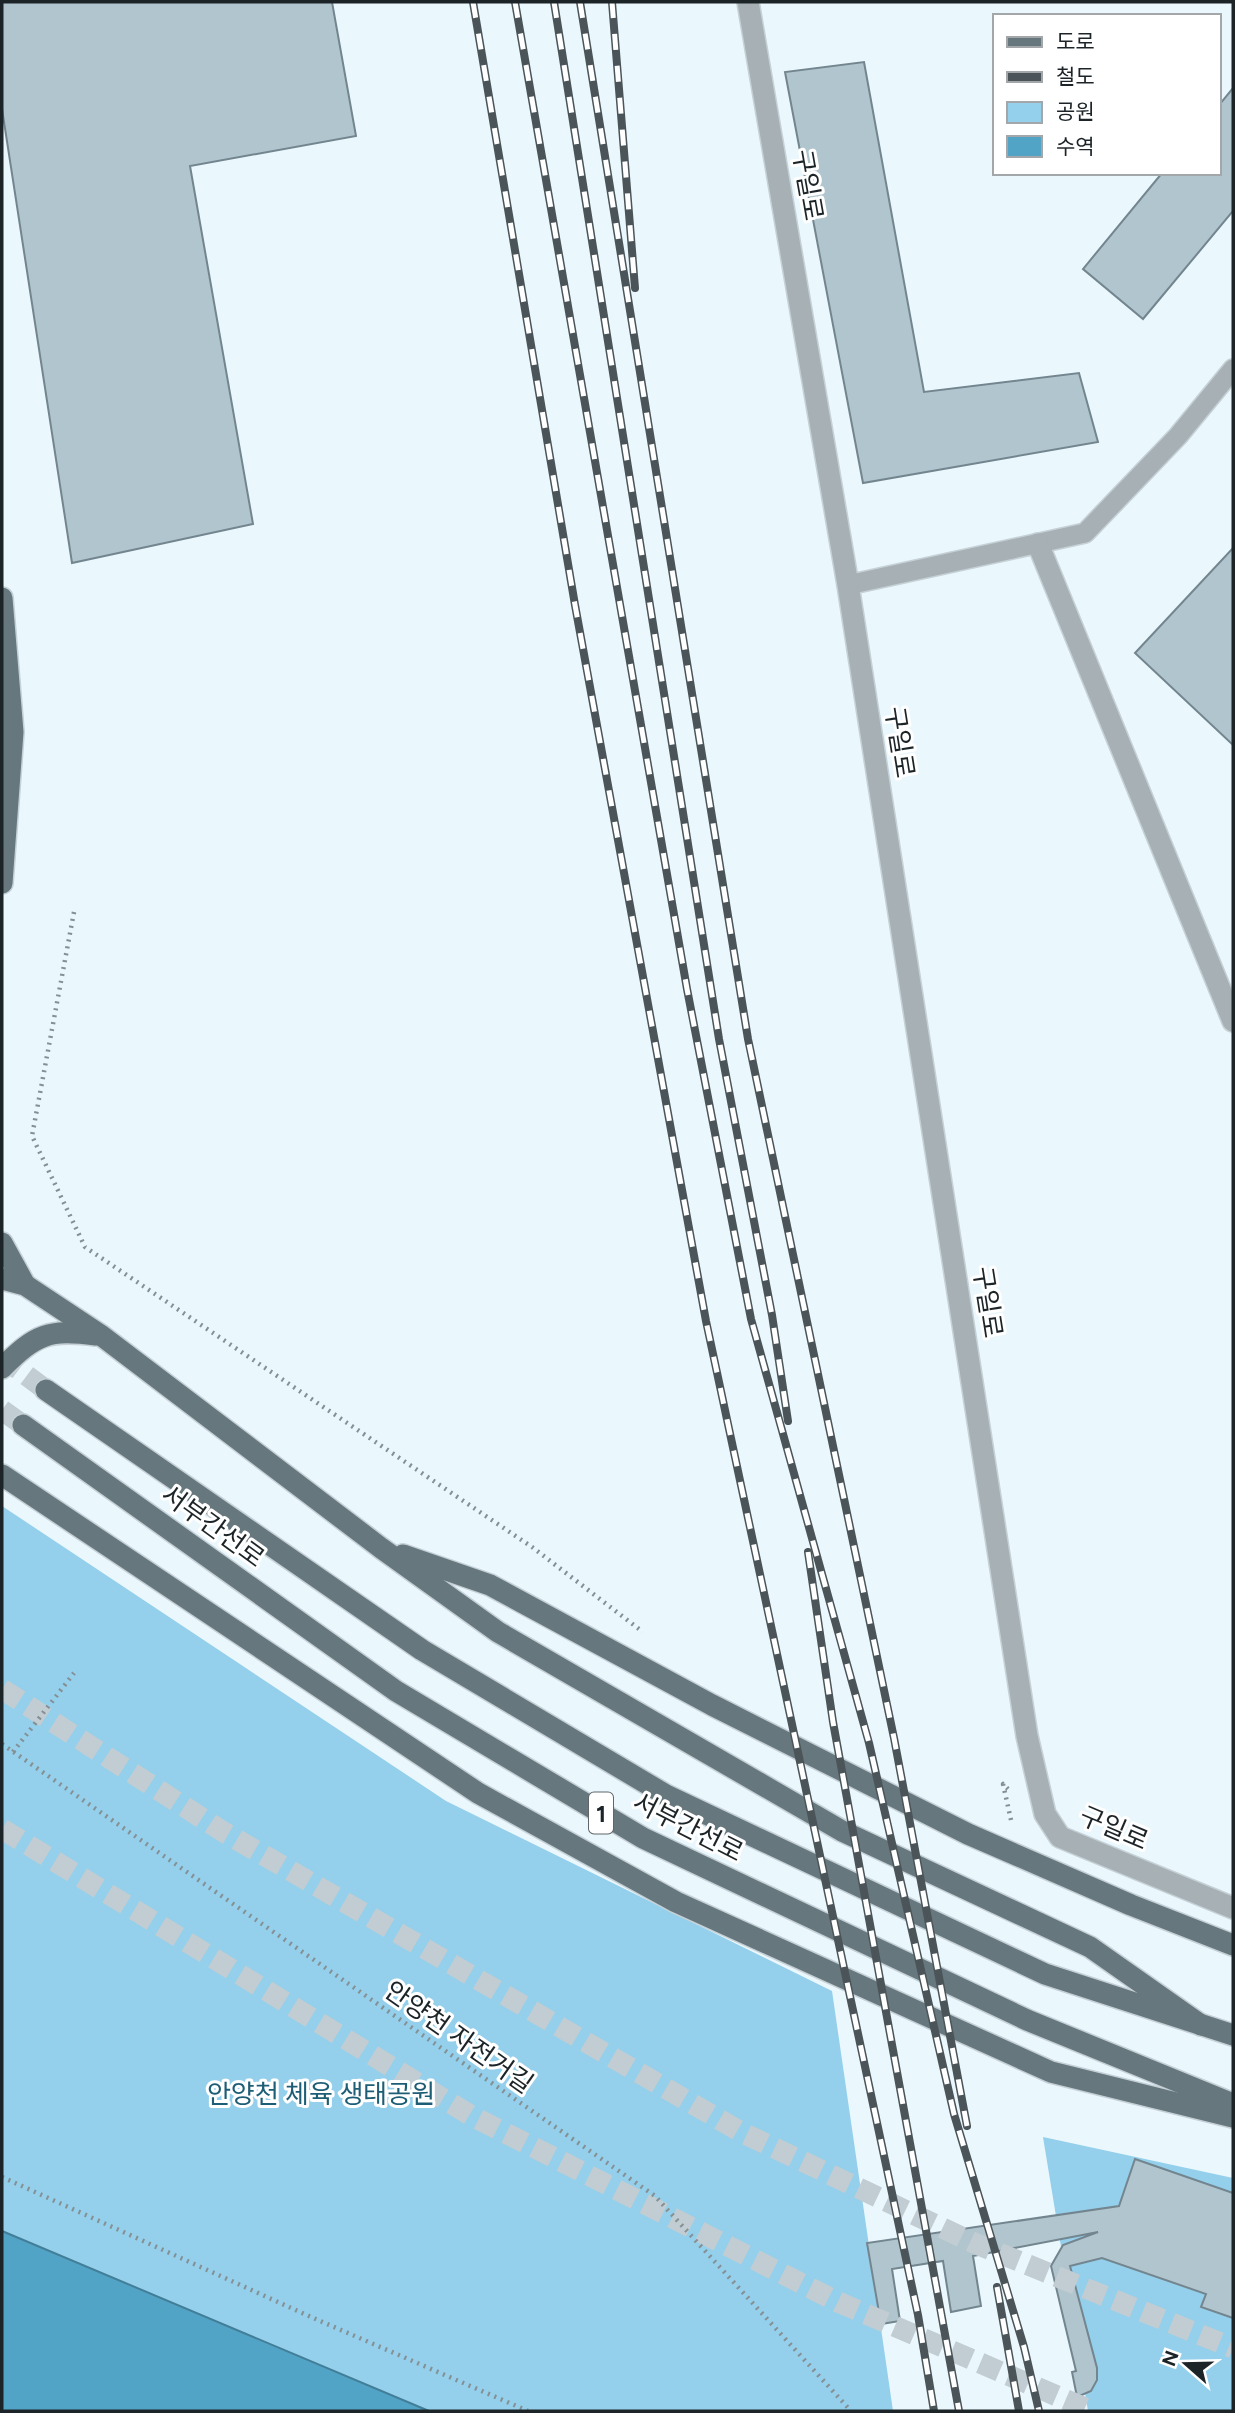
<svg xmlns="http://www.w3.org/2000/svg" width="1235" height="2413" font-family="Figtree,'Noto Sans KR',sans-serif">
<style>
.green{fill:#94cfeb}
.water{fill:#52a4c7;stroke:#427e97;stroke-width:2}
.building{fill:#b1c5ce;stroke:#73868f;stroke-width:2}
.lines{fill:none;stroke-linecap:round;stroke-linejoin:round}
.primary-tunnel{stroke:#c1cdd2;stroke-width:21;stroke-dasharray:21 10;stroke-linecap:butt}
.highway-tunnel{stroke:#c1cdd2;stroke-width:21;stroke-dasharray:21 10;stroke-linecap:butt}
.lane-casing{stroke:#c5d1d7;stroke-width:22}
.street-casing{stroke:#c5d1d7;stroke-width:24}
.primary-casing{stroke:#c5d1d7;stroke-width:24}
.path{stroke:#859095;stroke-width:4.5;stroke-dasharray:2 5;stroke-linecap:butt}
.lane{stroke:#a7b0b4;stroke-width:19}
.street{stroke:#a7b0b4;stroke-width:21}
.primary{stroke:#67777e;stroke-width:21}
.rail-casing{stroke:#4b5559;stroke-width:8}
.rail{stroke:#fff;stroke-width:5;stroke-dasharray:16;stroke-linecap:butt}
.labels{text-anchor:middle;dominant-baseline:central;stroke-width:6;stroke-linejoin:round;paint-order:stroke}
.shield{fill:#fff;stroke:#606668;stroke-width:2}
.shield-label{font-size:24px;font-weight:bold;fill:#1c2428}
.street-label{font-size:26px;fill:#1c2428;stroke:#fff}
.park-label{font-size:26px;fill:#1d5d76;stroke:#fff}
</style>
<rect width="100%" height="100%" fill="#eaf7fd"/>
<g class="green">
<polygon points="2,1506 446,1801 832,1991 893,2411 2,2411"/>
<polygon points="1043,2137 1233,2178 1233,2411 1088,2411"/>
</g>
<polygon class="water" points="2,2231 429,2411 2,2411"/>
<g class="building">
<polygon points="2,2 332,2 356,136 190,166 253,524 72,563 2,109"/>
<polygon points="864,62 924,392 1079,373 1098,442 863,483 785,72"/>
<polygon points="1233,88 1233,211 1143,319 1083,269 1162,173 1219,173 1219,105"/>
<polygon points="1233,548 1233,745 1135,653"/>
<polygon points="1135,2159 1233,2193 1233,2318 1201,2307 1206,2294 1102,2258 1070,2266 1097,2368 1097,2380 1091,2391 1077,2397 1072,2372 1076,2371 1051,2266 1063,2245 1098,2232 973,2256 981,2306 951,2312 943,2261 892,2269 900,2321 881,2324 867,2243 1119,2206"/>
</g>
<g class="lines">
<g class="primary-tunnel">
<polyline points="2,1357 46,1390"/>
<polyline points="2,1410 23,1425"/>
</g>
<g class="highway-tunnel">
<polyline points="2,1689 222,1831 741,2132 974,2243 1233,2348"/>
<polyline points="2,1829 470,2115 838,2302 1092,2411"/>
</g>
<g class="lane-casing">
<polyline id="lane" points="848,585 1085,533 1178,436 1233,369"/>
</g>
<g class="street-casing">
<g id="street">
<polyline points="748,2 848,585 1027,1736 1045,1814 1060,1837 1233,1908"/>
<polyline points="1038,544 1233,1021"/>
</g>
</g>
<g class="primary-casing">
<g id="primary">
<polyline points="2,598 13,732 2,883"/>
<polyline points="2,1243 25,1285"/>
<polyline points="2,1279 25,1285 102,1336 381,1548 498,1632 842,1831 1090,1947 1201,2025"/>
<path d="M2 1368C36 1334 48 1329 96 1335"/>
<polyline points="46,1390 422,1650 666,1795 1045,1974 1233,2035"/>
<polyline points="23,1425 396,1691 643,1838 1027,2020 1233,2104"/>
<polyline points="2,1475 478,1793 676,1902 1051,2072 1233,2117"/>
<polyline points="403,1555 490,1585 712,1705 968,1834 1131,1905 1233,1945"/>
</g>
</g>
<g class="path">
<polyline points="74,912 32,1136 85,1247 532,1547 643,1632"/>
<polyline points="2,1744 655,2196 851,2411"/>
<polyline points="13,1752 74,1673"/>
<polyline points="1008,1789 1003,1784 1011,1820"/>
<polyline points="2,2177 311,2317 528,2411"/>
</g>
<use href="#lane" class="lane"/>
<use href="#street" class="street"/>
<use href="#primary" class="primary"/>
<g class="rail-casing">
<g id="rail">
<polyline points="473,2 575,605 706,1321 918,2315 934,2411"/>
<polyline points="515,2 687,989 751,1319 869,1743 954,2114 1024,2347 1039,2411"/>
<polyline points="554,2 719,1039 772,1315 788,1421"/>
<polyline points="580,2 748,1039 894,1738 967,2126"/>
<polyline points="612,2 635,288"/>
<polyline points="808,1552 833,1722 959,2411"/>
<polyline points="997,2287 1019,2411"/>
</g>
</g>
<use href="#rail" class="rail"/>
</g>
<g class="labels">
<rect class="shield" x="589" y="1792.5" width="24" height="41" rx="5"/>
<g class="shield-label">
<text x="601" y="1813">1</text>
</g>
<g class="street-label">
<text transform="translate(808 185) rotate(80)">구일로</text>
<text transform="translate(900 742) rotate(81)">구일로</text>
<text transform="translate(988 1302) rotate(81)">구일로</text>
<text transform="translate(213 1526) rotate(36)">서부간선로</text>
<text transform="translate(688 1827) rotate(27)">서부간선로</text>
<text transform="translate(1114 1828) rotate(23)">구일로</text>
<text transform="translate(459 2037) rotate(35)">안양천 자전거길</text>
</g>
<g class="park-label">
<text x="321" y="2094">안양천 체육 생태공원</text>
</g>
</g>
<rect width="1235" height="2413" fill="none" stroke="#1c2428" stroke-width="7"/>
<rect x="993" y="14" width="228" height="161" fill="#ffffff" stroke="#a4a7a9" stroke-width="2"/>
<rect x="1007" y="37" width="35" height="10" fill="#67777e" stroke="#a4a7a9" stroke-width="2"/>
<text x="1056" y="49" font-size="21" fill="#1c2428">도로</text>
<rect x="1007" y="72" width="35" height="10" fill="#4b5559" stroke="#a4a7a9" stroke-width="2"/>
<text x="1056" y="84" font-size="21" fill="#1c2428">철도</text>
<rect x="1007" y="102" width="35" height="21" fill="#94cfeb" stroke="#a4a7a9" stroke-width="2"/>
<text x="1056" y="119" font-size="21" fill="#1c2428">공원</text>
<rect x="1007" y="136" width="35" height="21" fill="#52a4c7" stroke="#a4a7a9" stroke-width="2"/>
<text x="1056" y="154" font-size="21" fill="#1c2428">수역</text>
<g transform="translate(1186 2364) rotate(290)" stroke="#ffffff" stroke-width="5" paint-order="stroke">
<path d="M0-5L12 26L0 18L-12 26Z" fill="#1c2428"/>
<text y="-10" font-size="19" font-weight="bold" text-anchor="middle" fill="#1c2428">N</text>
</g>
</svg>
